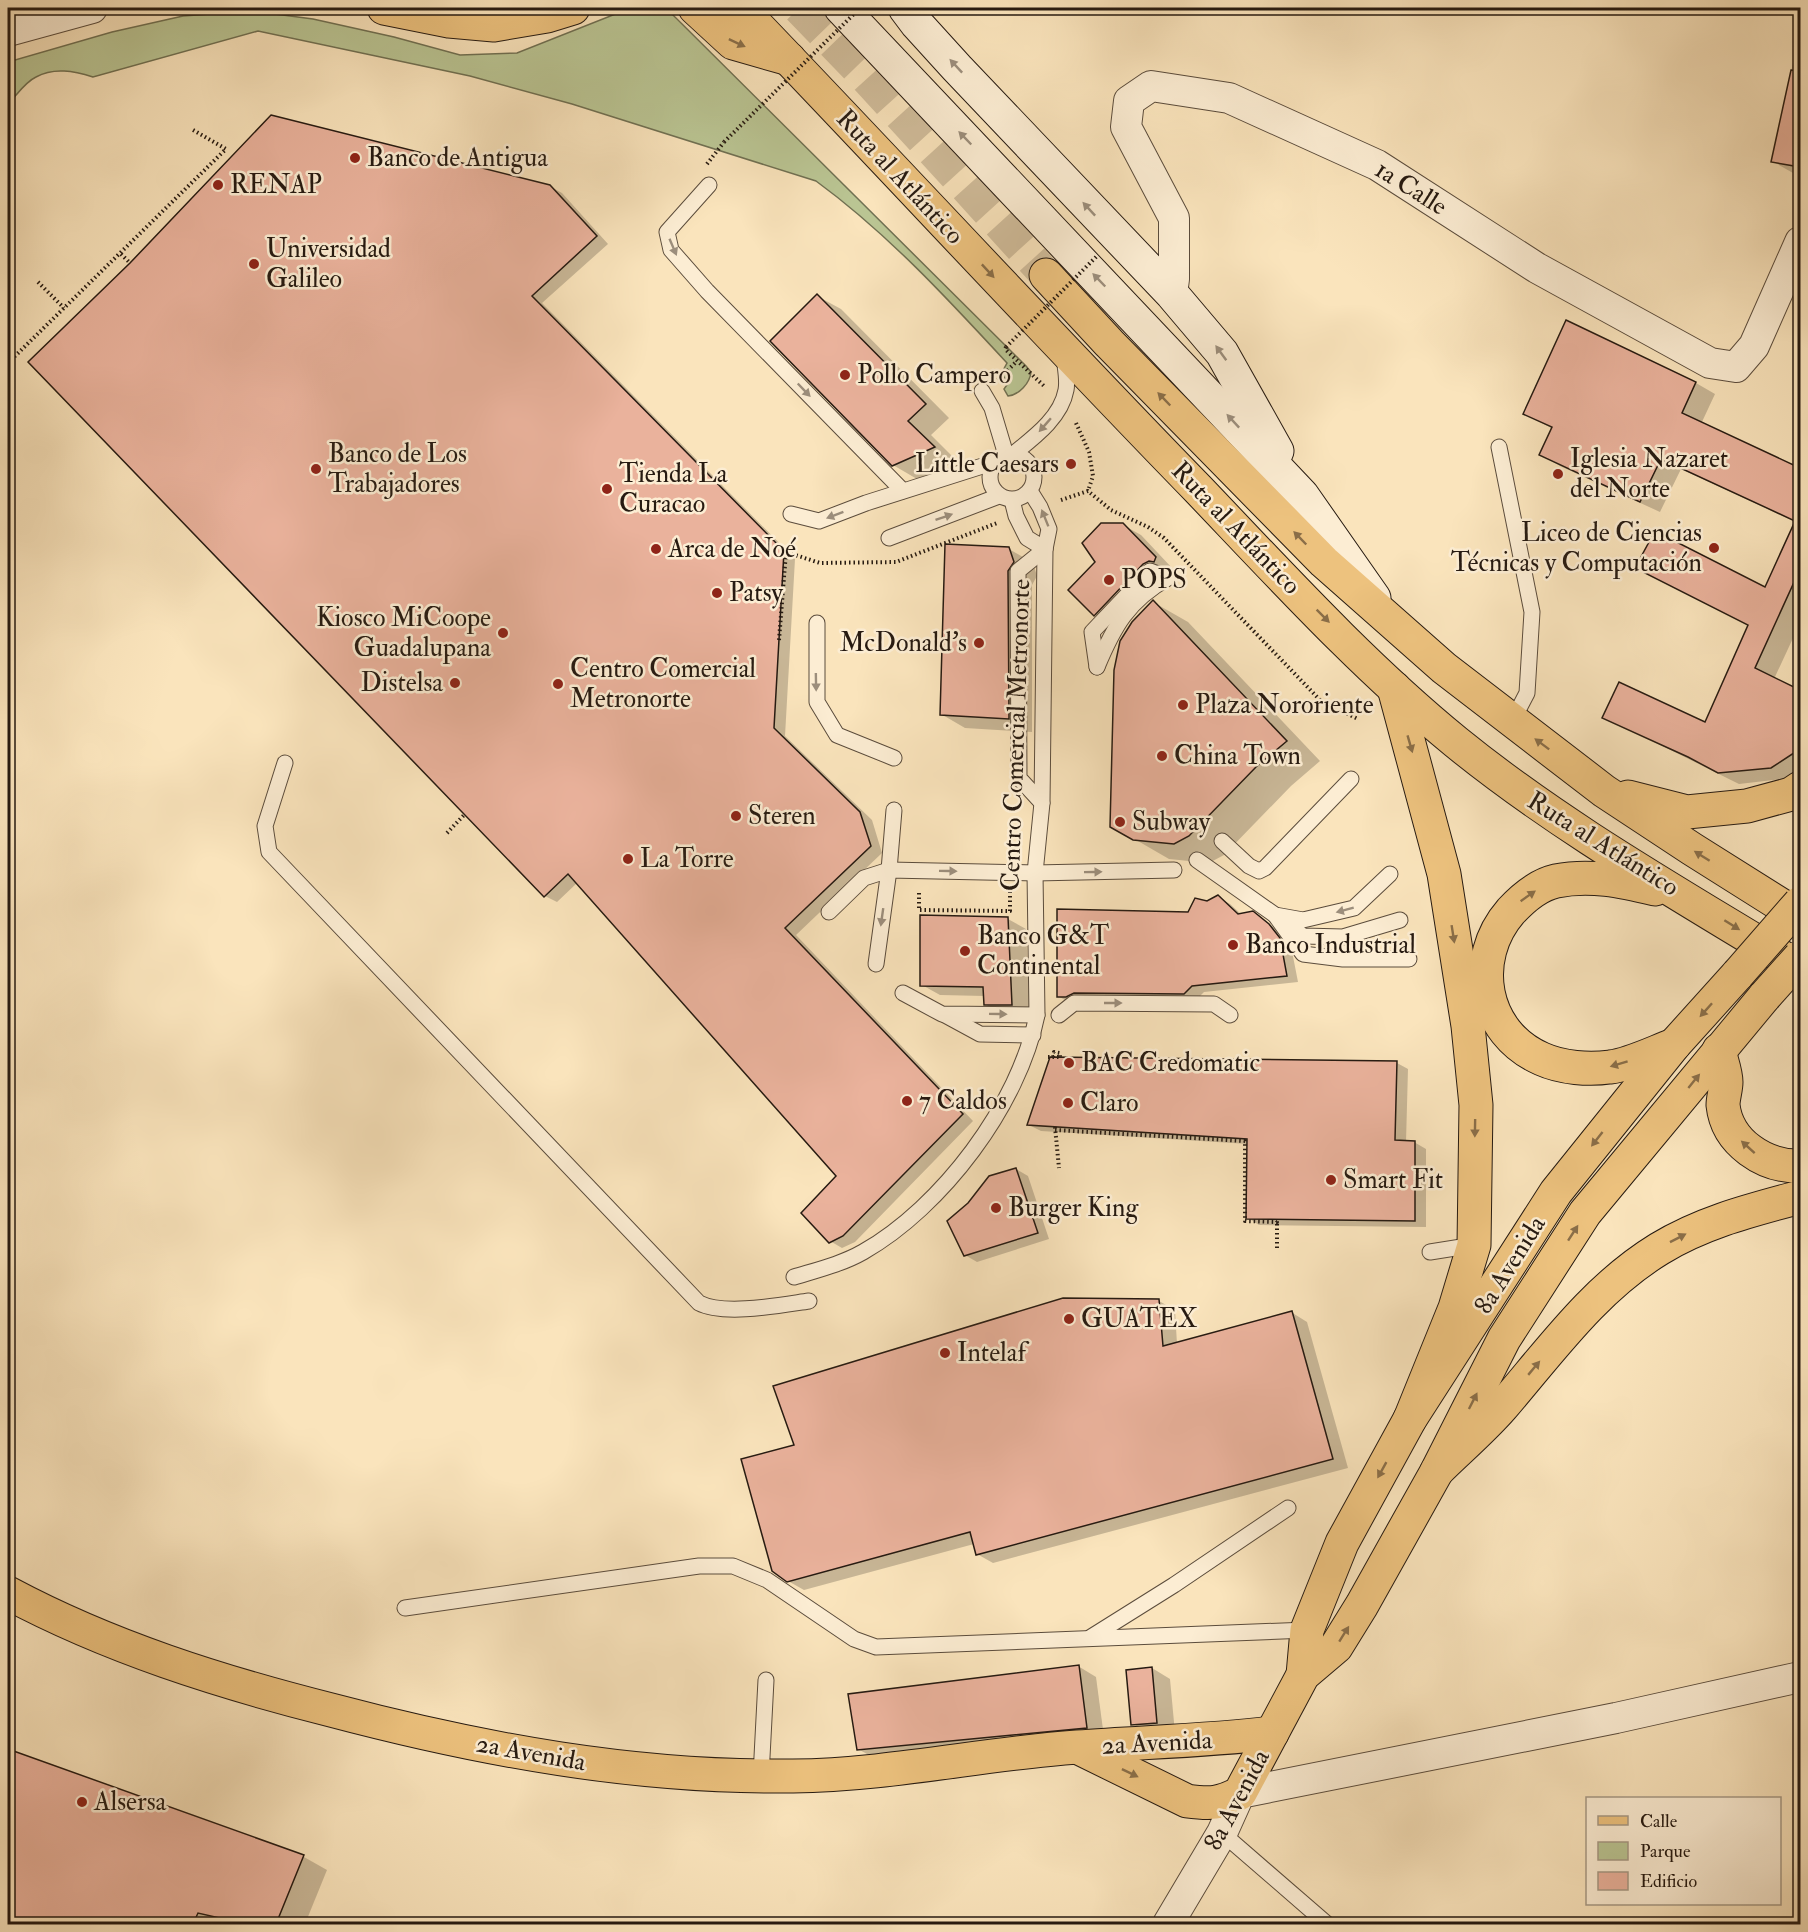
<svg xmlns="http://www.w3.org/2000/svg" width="1808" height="1932" font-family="'IM FELL Double Pica',serif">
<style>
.green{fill:#bac593;stroke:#707052;stroke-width:1.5}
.shadow{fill:#0003}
.building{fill:#eab29c;stroke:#261a11;stroke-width:1.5}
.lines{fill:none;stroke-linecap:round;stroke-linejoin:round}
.trunk-tunnel{stroke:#d0bc9a;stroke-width:33;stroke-dasharray:33 16;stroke-linecap:butt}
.service-casing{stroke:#5b4c3c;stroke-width:17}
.minor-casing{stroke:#5b4c3c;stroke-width:32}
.secondary-casing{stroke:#261a11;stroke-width:35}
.primary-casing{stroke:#261a11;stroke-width:35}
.trunk-casing{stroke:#261a11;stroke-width:35}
.path{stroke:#261a11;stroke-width:4;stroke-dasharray:1.5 3;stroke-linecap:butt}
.service{stroke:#fcedd3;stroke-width:15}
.minor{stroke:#fcedd3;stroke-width:30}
.secondary{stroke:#fcedd3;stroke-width:33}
.primary{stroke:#edc27e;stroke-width:33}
.trunk{stroke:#edc27e;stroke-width:33}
.primary-bridge-casing{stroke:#261a11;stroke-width:35;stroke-linecap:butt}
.path-bridge{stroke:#261a11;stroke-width:4;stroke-dasharray:1.5 3;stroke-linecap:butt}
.primary-bridge{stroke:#edc27e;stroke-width:33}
.oneway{fill:#8a6e48}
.oneway2{fill:#9c8e7c}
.poi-dot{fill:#8f2418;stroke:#fcedd3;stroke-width:2}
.labels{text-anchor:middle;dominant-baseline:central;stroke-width:5;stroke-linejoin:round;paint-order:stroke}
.poi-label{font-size:26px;fill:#261a11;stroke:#fcedd3;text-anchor:start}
.street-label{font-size:26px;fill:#261a11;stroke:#fcedd3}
</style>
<rect width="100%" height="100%" fill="#fae4bc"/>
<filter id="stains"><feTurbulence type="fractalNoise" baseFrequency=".00333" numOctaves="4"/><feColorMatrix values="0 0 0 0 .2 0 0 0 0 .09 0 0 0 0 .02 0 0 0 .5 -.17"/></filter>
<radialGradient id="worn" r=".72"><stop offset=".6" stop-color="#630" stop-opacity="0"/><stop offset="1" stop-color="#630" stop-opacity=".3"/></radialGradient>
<path class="green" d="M640 8H661L671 13 1026 366 1031 372C1030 383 1019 395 1008 396L1004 389 1009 382 1001 374 1007 363C947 298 887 233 816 181L572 104 470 76 258 31 93 77C74 71 54 67 36 77 25 82 16 96 8 104V62L112 32 183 16 253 11 313 19 394 37 460 55 517 53 623 11Z"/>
<g class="shadow">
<polygon points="1800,30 1800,174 1793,173 1772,161"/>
<polygon points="549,186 562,193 608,244 542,303 795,559 785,736 872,820 882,853 796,935 973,1121 855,1242 842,1248 830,1241 838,1176 577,883 557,902 545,896 30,362"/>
<polygon points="817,296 841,309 949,418 931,435 957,461 917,479 893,465"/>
<polygon points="1567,322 1696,383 1715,394 1701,424 1800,470 1800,623 1774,679 1800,691 1800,772 1791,778 1739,784 1604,717 1705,724 1796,522 1681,469 1660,512 1560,466 1541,454 1553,429 1525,414"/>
<polygon points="1123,525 1141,535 1173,569 1172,571 1167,571 1113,625 1095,614 1097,562"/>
<polygon points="1009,549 1033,563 1037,576 1032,585 1032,732 965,728 941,714"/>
<polygon points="1153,602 1188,622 1320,761 1291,786 1224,855 1209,863 1169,859 1112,826"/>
<polygon points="1218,897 1230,904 1242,915 1253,913 1281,932 1291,946 1298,982 1204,992 1196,1000 1070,1003 1058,996 1189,913"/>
<polygon points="1008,919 1026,929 1030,1014 1003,1014 985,1004 985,996 940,995 922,985"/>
<polygon points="1397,1063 1408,1069 1406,1142 1414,1142 1426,1149 1426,1227 1259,1225 1248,1218 1248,1144 1041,1131 1029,1125"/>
<polygon points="1016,1169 1028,1176 1049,1239 977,1262 965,1255"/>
<polygon points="1159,1301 1175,1310 1177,1344 1291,1312 1307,1322 1348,1468 993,1563 977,1554 974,1544 804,1590 788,1581 796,1446"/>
<polygon points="1078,1666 1096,1677 1104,1737 876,1759 858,1749"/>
<polygon points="1152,1668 1170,1679 1175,1733 1151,1734 1133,1724"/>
<polygon points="8,1750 304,1857 327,1870 305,1924 8,1924"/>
</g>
<g class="building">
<polygon points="1791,70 1800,71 1800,167 1771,162"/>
<polygon points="271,115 550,185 597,236 532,296 784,551 774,728 860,812 871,846 785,928 963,1114 843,1236 829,1243 801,1213 836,1176 568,874 544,897 28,362 130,263"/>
<polygon points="817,294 926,404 908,421 935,447 892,466 770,341"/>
<polygon points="1566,320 1696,382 1682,413 1800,468 1800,569 1755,668 1800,690 1800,749 1771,768 1718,773 1688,757 1602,718 1619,682 1705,722 1748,625 1635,568 1655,531 1765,587 1795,521 1661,459 1640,502 1539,455 1552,427 1523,414"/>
<polygon points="1101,523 1123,523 1156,557 1154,562 1149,561 1143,564 1094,616 1068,590 1095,562 1082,543"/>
<polygon points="945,544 1009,547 1014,562 1008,571 1009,719 940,715"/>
<polygon points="1153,600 1287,741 1256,767 1189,836 1174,844 1133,840 1110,827 1114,670 1120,641 1132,622"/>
<polygon points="1218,895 1238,914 1253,911 1269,924 1280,938 1287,976 1192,986 1184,994 1074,993 1066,997 1057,997 1057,909 1188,912 1195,898 1207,901"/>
<polygon points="920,915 1008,917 1012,1005 984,1005 983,987 920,986"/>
<polygon points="1050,1057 1397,1061 1395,1140 1415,1141 1415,1221 1246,1219 1247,1139 1027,1125"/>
<polygon points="1016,1168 1038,1233 964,1256 947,1221 968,1203 989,1176"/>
<polygon points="1063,1298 1159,1299 1163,1346 1292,1311 1333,1459 976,1555 970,1532 787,1582 772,1571 741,1459 794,1445 773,1386"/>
<polygon points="1079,1665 1087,1728 857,1750 848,1694"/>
<polygon points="1152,1667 1157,1723 1131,1725 1126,1670"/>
<polygon points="8,1749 304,1855 276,1924 246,1924 198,1913 193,1924 8,1924"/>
</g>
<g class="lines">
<polyline class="trunk-tunnel" points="799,8 860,71 1046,275"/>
<g class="service-casing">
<g id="service">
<polyline points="709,185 667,232 671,250 707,291 903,491"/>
<polyline points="982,391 992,408 1006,455"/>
<polyline points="1499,447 1532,612 1527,693 1512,722"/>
<circle cx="1012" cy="477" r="22"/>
<path d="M1012 455C1033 438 1061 418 1066 390 1068 380 1065 367 1064 357"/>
<polyline points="1012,500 1016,516 1027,538 1045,549"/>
<polyline points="791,514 819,521 866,503 995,462"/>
<polyline points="889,538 999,496"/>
<polyline points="817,623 817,702 837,735 894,758"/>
<polyline points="1097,667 1092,632 1150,571 1168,578"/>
<path d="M1097 667C1114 626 1128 601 1168 578"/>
<path d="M285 763 265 826 269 852 699 1303C724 1316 781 1305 809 1301"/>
<polyline points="1042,803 1019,778 1018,571 1045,549"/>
<polyline points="1222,841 1249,866 1259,871 1265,868 1351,779"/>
<polyline points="1197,860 1275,915 1303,920 1354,908 1390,874"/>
<polyline points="829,912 864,878 889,870 1035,873 1174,870"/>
<polyline points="1275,915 1303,954 1343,959 1409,959"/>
<polyline points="1285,922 1303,936 1343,937 1400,920"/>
<polyline points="876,964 889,870 894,810"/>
<polyline points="903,993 942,1014 1037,1015"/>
<polyline points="945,1015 980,1034 1033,1035"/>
<polyline points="1059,1015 1074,1003 1214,1004 1230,1015"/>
<polyline points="1430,1252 1474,1245"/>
<path d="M794 1277C817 1270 842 1264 863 1252 942 1207 1019 1105 1037 1015L1035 873 1042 803 1045 549 1049 529 1040 507 1030 491"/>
<polyline points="405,1608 699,1566 733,1566 767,1580 854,1639 876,1647 1307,1630"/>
<polyline points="1091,1637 1174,1585 1288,1508"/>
<polyline points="761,1776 766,1680"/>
<polyline points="1222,1833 1327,1924"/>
</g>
</g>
<g class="minor-casing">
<g id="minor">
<polyline points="8,31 92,8"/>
<polyline points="1172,294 1174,279 1174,218 1126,127 1129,101 1151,86 1229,98 1377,165 1537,268 1710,363 1736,367 1754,346 1800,242"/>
<polyline points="1168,1924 1222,1833 1240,1793 1616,1718 1800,1677"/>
</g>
</g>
<g class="secondary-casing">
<g id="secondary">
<polyline points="841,8 1302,495 1374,598"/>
<polyline points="905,8 917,24 957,68 1172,294 1222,353 1277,451"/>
</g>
</g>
<g class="primary-casing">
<g id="primary">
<path d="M8 1593C109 1647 220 1682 331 1710 482 1750 636 1778 793 1776 888 1775 982 1754 1077 1747 1142 1742 1207 1741 1272 1733"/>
<polyline points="1303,1675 1307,1630 1342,1543 1410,1419 1556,1192 1674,1045 1738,974"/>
<path d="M1079 1748 1187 1801C1210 1804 1220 1804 1240 1793L1303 1675 1336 1647 1362 1605 1437 1471 1504 1339 1585 1213 1765 996"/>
</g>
</g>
<g class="trunk-casing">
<g id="trunk">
<polyline points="384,8 449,21 494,25 547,16 573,8"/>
<polyline points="695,8 733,43 789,59"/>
<path d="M740 8C893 167 1043 330 1198 489 1281 576 1363 666 1456 742 1563 829 1683 896 1800 968"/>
<polyline points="1046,275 1109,343 1324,562 1444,668 1604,791 1692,849 1800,917"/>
<polyline points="1394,688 1444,874 1468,1026 1476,1105 1474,1245 1455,1308 1410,1419"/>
<polyline points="1628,797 1687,812 1747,806 1791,794 1800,788"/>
<path d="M1655 889C1622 881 1590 874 1556 881 1538 885 1523 898 1511 911 1469 959 1482 1033 1542 1059 1562 1068 1589 1070 1610 1067 1629 1065 1655 1052 1674 1045"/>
<path d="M1719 1050C1721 1060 1726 1072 1726 1082 1726 1089 1723 1098 1723 1105 1727 1143 1765 1167 1800 1166"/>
<path d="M1437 1471C1458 1450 1482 1430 1502 1407 1551 1350 1594 1289 1659 1249 1703 1222 1752 1210 1800 1197"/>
</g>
</g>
<g class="path">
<polyline points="707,164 724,142"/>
<polyline points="121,254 130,263"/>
<polyline points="38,282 64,308"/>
<polyline points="1006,347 1005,349 1044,386"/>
<polyline points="8,363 226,149 193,130"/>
<polyline points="998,380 1017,361"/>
<polyline points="1076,423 1089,452 1093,476 1088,491"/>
<polyline points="1061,500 1088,491 1111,510 1148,527 1164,538 1321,701 1358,719"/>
<polyline points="779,640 786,552 820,563 896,562 997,523"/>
<polyline points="447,833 465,814"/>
<polyline points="919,893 919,910 1010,911 1010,892"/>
<polyline points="1048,1057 1060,1057"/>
<polyline points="1053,1057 1054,1052 1060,1053 1060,1057"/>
<polyline points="1055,1127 1059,1168"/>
<polyline points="1055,1130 1245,1141 1245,1221 1277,1222 1277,1220"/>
<polyline points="1277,1248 1277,1222"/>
</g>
<use href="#service" class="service"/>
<use href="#minor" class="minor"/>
<use href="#secondary" class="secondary"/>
<use href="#primary" class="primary"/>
<use href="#trunk" class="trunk"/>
<g class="primary-bridge-casing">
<g id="primary-bridge">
<polyline points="1738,974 1800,903"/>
<polyline points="1765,996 1800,957"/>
</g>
</g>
<g class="path-bridge">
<polyline points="724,142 860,8"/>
<polyline points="1006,347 1098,255"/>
</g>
<use href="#primary-bridge" class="primary-bridge"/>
</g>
<defs><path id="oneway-solid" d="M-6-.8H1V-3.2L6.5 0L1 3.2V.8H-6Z" transform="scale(1.5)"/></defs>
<g class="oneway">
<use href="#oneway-solid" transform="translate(737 43) rotate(25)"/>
<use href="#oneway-solid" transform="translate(988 271) rotate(47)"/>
<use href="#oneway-solid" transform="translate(1164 399) rotate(-134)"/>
<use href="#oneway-solid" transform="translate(1300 538) rotate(-134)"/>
<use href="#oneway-solid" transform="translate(1323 616) rotate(45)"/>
<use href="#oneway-solid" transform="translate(1410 744) rotate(74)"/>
<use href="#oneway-solid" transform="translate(1542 744) rotate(-143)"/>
<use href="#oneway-solid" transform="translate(1702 856) rotate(-148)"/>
<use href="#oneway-solid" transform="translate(1528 896) rotate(-35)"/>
<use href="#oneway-solid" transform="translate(1732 925) rotate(32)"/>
<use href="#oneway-solid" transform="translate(1453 934) rotate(81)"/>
<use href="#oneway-solid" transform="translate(1706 1010) rotate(132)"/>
<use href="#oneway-solid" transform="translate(1619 1064) rotate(163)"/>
<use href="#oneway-solid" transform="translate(1694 1081) rotate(-51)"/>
<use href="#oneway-solid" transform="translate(1475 1128) rotate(91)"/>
<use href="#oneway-solid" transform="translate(1597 1139) rotate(128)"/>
<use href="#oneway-solid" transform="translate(1748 1147) rotate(-138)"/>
<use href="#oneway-solid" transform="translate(1573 1233) rotate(-57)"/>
<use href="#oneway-solid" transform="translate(1678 1238) rotate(-27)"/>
<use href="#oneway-solid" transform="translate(1534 1368) rotate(-50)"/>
<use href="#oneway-solid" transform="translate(1473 1401) rotate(-63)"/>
<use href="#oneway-solid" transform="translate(1382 1470) rotate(119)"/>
<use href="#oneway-solid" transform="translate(1344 1634) rotate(-58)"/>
<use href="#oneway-solid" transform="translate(1130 1773) rotate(26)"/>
</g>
<g class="oneway2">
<use href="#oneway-solid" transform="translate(956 66) rotate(-133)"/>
<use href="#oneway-solid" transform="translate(965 138) rotate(-134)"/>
<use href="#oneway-solid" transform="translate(1089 209) rotate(-133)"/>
<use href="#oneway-solid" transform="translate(673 247) rotate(67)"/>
<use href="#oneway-solid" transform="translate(1099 280) rotate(-134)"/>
<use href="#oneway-solid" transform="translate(1221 353) rotate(-126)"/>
<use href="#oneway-solid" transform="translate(804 390) rotate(46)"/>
<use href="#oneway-solid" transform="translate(1233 421) rotate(-133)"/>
<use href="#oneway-solid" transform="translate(1045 425) rotate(131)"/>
<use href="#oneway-solid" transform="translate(835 515) rotate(159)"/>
<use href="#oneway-solid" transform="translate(944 517) rotate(-19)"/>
<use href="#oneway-solid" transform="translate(1045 518) rotate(-112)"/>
<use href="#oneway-solid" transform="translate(816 682) rotate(89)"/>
<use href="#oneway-solid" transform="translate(948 871) rotate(1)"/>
<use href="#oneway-solid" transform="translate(1093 872) rotate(-1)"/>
<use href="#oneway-solid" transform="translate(1345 910) rotate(165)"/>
<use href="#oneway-solid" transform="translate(882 917) rotate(98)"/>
<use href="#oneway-solid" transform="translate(1113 1003)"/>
<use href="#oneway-solid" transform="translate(998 1014) rotate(1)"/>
</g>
<g class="poi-dot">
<circle cx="355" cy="158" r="6"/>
<circle cx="218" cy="185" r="6"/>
<circle cx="254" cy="264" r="6"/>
<circle cx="845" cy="375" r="6"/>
<circle cx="1071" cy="464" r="6"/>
<circle cx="316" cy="469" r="6"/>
<circle cx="1558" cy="474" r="6"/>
<circle cx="607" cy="489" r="6"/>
<circle cx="1714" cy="548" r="6"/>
<circle cx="656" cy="549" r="6"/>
<circle cx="1109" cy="580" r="6"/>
<circle cx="717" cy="593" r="6"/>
<circle cx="503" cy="633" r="6"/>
<circle cx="979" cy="643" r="6"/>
<circle cx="455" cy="683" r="6"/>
<circle cx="558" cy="684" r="6"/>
<circle cx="1183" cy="705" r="6"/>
<circle cx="1162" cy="756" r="6"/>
<circle cx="736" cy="816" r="6"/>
<circle cx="1120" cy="822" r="6"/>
<circle cx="628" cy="859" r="6"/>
<circle cx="1233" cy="945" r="6"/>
<circle cx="965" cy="951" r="6"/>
<circle cx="1069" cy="1063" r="6"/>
<circle cx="907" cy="1101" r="6"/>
<circle cx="1068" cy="1103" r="6"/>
<circle cx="1331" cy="1180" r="6"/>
<circle cx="996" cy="1208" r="6"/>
<circle cx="1069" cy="1319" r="6"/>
<circle cx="945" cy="1353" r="6"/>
<circle cx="82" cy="1802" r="6"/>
</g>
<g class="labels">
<g class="poi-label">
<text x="367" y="158">Banco de Antigua</text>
<text x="230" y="185">RENAP</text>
<text x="266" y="249">Universidad<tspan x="266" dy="30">Galileo</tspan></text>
<text x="857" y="375">Pollo Campero</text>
<text x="328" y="454">Banco de Los<tspan x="328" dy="30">Trabajadores</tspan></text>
<text x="1570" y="459">Iglesia Nazaret<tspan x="1570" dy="30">del Norte</tspan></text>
<text x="1059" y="464" text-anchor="end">Little Caesars</text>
<text x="619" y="474">Tienda La<tspan x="619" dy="30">Curacao</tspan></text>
<text x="1702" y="533" text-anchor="end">Liceo de Ciencias<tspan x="1702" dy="30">Técnicas y Computación</tspan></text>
<text x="668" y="549">Arca de Noé</text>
<text x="1121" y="580">POPS</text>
<text x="729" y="593">Patsy</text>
<text x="491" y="618" text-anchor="end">Kiosco MiCoope<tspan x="491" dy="30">Guadalupana</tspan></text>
<text x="967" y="643" text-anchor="end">McDonald's</text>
<text x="570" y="669">Centro Comercial<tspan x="570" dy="30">Metronorte</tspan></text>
<text x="443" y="683" text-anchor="end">Distelsa</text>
<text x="1195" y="705">Plaza Nororiente</text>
<text x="1174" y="756">China Town</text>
<text x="748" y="816">Steren</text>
<text x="1132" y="822">Subway</text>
<text x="640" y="859">La Torre</text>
<text x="977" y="936">Banco G&amp;T<tspan x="977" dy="30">Continental</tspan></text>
<text x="1245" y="945">Banco Industrial</text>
<text x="1081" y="1063">BAC Credomatic</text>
<text x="919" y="1101">7 Caldos</text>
<text x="1080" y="1103">Claro</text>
<text x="1343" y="1180">Smart Fit</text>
<text x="1008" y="1208">Burger King</text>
<text x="1081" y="1319">GUATEX</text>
<text x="957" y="1353">Intelaf</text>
<text x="94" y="1802">Alsersa</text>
</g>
<g class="street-label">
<text transform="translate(900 177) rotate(47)">Ruta al Atlántico</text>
<text transform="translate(1411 188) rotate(32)">1a Calle</text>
<text transform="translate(1236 528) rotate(46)">Ruta al Atlántico</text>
<text transform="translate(1016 735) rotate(-88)">Centro Comercial Metronorte</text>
<text transform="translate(1603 844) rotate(32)">Ruta al Atlántico</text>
<text transform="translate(1510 1265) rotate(-58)">8a Avenida</text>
<text transform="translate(1157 1743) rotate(-3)">2a Avenida</text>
<text transform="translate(531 1753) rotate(10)">2a Avenida</text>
<text transform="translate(1237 1800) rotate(-62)">8a Avenida</text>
</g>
</g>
<rect width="1808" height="1932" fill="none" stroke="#fae4bc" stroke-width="30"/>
<rect x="9" y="9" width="1790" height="1914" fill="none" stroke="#261a11" stroke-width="3"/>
<rect x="15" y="15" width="1778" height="1902" fill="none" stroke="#261a11" stroke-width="1.5"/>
<rect x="1586" y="1797" width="195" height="108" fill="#fcedd3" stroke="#a69985" stroke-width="1.5"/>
<rect x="1598" y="1816" width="30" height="9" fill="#edc27e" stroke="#a69985" stroke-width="1.5"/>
<text x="1640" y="1827" font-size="18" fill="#261a11">Calle</text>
<rect x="1598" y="1842" width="30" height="18" fill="#bac593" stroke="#a69985" stroke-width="1.5"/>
<text x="1640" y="1857" font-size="18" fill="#261a11">Parque</text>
<rect x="1598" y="1872" width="30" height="18" fill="#eab29c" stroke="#a69985" stroke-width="1.5"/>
<text x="1640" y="1887" font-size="18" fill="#261a11">Edificio</text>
<rect width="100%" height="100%" filter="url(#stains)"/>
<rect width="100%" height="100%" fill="url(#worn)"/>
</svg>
